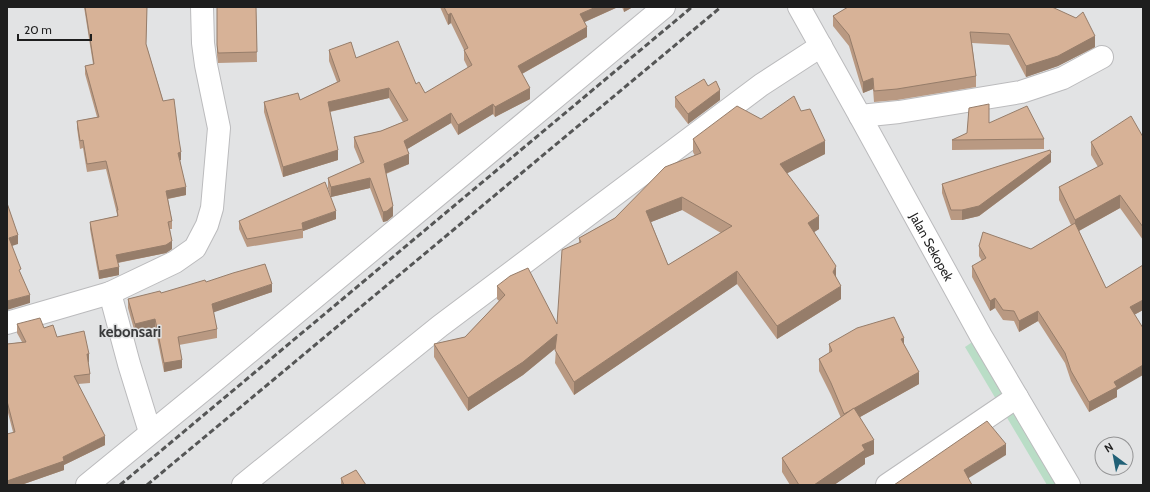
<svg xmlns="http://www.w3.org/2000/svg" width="1150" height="492" font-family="Cabin,sans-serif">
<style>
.green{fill:#b9ddc6}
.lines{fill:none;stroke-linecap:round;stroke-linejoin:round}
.minor-casing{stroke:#bbbbbd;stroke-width:24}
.tertiary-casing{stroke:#bbbbbd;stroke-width:24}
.minor{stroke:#fff;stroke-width:22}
.tertiary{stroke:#fff;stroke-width:22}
.rail{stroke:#555656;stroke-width:3;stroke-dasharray:6 3;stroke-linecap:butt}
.wall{fill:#b99982;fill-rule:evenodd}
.shaded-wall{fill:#967d6a}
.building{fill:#d7b297;stroke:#967d6a;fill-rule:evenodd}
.labels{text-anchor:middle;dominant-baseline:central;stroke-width:3;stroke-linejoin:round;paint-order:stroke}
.street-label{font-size:13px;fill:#1e1e1e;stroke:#e2e3e4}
.quarter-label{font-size:15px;font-weight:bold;fill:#393a3b;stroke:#e2e3e4}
</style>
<rect width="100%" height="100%" fill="#e2e3e4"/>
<polygon class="green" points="981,336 1069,485 1047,485 965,347"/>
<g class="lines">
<g class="minor-casing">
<g id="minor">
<polyline points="860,116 899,112 1021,92 1063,78 1102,57"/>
<polyline points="110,293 129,364 150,432"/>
<polyline points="7,323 110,293 175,262 195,248 207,225 212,208 219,128 206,65 203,43 202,7"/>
<polyline points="87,485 207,387 664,7"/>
<polyline points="243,485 440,326 761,85 821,46"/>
<polyline points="887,485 1017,397"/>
</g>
</g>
<g class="tertiary-casing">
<g id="tertiary">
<path id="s1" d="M799 7 860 116 981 336 1069 485"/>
</g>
</g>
<use href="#minor" class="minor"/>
<use href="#tertiary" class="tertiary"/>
<g class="rail">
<polyline points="120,485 692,7"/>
<polyline points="147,485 721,7"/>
</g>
</g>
<g class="wall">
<polygon points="84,7 147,7 146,44 181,160 180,160 186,195 168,199 172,221 172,229 170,229 172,249 166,253 118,263 119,275 99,279 90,229 90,222 117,216 117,214 106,169 87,172 83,148 80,149 77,128 77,121 97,117 85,74 85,66 93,64"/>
<polygon points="217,7 256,7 257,62 218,63 217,55"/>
<polygon points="440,7 618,7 585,22 587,37 522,74 530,99 495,117 493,114 458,135 451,123 407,149 409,164 386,174 393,216 387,221 383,222 370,188 331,197 328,188 328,178 361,164 354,147 354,137 381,131 403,122 389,98 330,112 338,160 283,177 264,112 264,102 300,100 337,82 329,61 329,50 356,58 416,84 425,93 468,68 464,60 464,50 451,23 448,25"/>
<polygon points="622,7 633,7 624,12"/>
<polygon points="848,7 1095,47 1058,66 1026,77 1009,45 972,43 976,76 976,87 897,100 874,102 873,89 863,93 849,46 833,26 833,16"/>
<polygon points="708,86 720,100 688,124 675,107 675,97"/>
<path d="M801 111 825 154 787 173 819 229 814 232 836 276 841 299 777 339 737 284 574 395 555 363 556 348 523 375 468 411 434 357V344L465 337 499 301 497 299V286L557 324 579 243V238L615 218 695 156 693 152V139L761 119ZM682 210 721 233 668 265 651 222Z"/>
<polygon points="989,123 1044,139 1044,149 952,150 952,140"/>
<polygon points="1143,137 1143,240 1120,208 1079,231 1106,288 1143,265 1143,310 1134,315 1117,390 1117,397 1089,412 1071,381 1065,363 1038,321 1019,332 1014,321 1003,320 995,308 990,311 972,277 972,266 982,261 979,256 979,246 1031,249 1071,225 1059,200 1059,187 1098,167 1091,155 1091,142"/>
<polygon points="1051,162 979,216 962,220 951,220 942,193 942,184"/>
<polygon points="336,219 303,231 303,238 247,247 239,229 239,221"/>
<polygon points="206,282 272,292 213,312 217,329 217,338 179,345 182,368 164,372 155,327 135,333 128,308 128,299 161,293"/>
<polygon points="17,324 44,328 57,337 89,362 88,362 90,374 90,383 78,384 105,445 64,465 64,470 21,485 7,485 13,432 7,409 7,344 22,342 17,333"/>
<polygon points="829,344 904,344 919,384 860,417 874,454 865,458 865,464 834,485 790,485 782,472 782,458 841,418 831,395 819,371 819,359 829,353"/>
<polygon points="341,478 366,485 341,485"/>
</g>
<g class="shaded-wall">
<polygon points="596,7 618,7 580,24 580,14"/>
<polygon points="624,7 633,7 624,12"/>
<polygon points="451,13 451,23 448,25 448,15"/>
<polygon points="587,27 587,37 518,76 518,66"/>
<polygon points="1095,36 1095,47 1058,66 1026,77 1026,66"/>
<polygon points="873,78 873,89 863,93 863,82"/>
<polygon points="389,88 389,98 328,112 328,102"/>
<polygon points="530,88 530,99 495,117 495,107"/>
<polygon points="720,90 720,100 688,124 688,114"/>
<polygon points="493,104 493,114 458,135 458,125"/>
<polygon points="451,113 451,123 404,151 404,141"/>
<polygon points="825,141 825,154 780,177 780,164"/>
<polygon points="338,150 338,160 283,177 283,167"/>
<polygon points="181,152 181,160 178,161 178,153"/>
<polygon points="1051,153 1051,162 979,216 962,220 962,210"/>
<polygon points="409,154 409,164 384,174 384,164"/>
<polygon points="370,178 370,188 331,197 331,187"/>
<polygon points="186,187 186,195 166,199 166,191"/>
<polygon points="1120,195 1120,208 1075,233 1075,220"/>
<polygon points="682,197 682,210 646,224 646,211"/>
<polygon points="393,206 393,216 387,221 383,222 383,212"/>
<polygon points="336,211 336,219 303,231 302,223"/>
<polygon points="819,216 819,229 808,236 808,223"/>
<polygon points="18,235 18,244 9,247 9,238"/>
<polygon points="172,241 172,249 166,253 116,263 116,255"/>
<polygon points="836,266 836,279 833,272"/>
<polygon points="119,267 119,275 99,279 99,271"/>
<polygon points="737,271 737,284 574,395 574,382"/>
<polygon points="272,284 272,292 212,313 212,304"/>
<polygon points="841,286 841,299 777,339 777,326"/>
<polygon points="30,295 30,303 7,310 7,301"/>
<polygon points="995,298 995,308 990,311 990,301"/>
<polygon points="1143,300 1143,310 1130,317 1130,307"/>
<polygon points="1038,311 1038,321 1019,332 1019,321"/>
<polygon points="155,319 155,327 135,333 135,324"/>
<polygon points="557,334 557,347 523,375 468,411 468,398"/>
<polygon points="904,338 904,349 901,339"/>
<polygon points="87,354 89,354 89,362 87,363"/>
<polygon points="182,360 182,368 164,372 164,363"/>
<polygon points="1143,365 1143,375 1117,390 1117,397 1089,412 1089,402 1114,382"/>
<polygon points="919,372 919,384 844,426 844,414"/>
<polygon points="105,436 105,445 64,465 64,470 21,485 7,485 7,481 63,457"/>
<polygon points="874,440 874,454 865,458 865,464 834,485 814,485 862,445"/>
<polygon points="1006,444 1006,455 964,481 964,470"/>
</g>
<g class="building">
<polygon points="85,7 147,7 146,44 163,101 174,99 179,140 181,152 178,153 186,187 166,191 172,221 168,222 172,241 166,245 116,255 119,267 99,271 90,222 118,216 117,210 118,210 106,161 87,164 83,140 80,141 77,121 99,117 85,66 94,64"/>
<polygon points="217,7 256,7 257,52 218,53 217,45"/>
<polygon points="444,7 596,7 580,14 587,27 518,66 530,88 495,107 493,104 458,125 451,113 404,141 409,154 384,164 393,206 387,211 383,212 370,178 331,187 328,178 364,162 354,137 381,131 408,120 389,88 328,102 338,150 283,167 264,102 298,93 300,100 340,81 329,50 351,42 356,58 398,41 416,84 419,82 425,93 472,65 464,50 468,48 451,13 448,15"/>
<polygon points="848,7 1052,7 1076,18 1083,12 1095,36 1058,56 1026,66 1009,34 970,32 976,76 897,89 874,91 873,78 863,82 849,35 833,16"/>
<polygon points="704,79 708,86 716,81 720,90 688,114 675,97"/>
<path d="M794 96 801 111 810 109 825 141 780 164 819 216 808 223 836 266 833 272 841 286 777 326 737 271 574 382 555 350 557 334 523 362 468 398 434 344 465 337 505 295 497 286 510 276 528 268 557 324 562 250 581 242 579 238 615 218 665 167 701 153 693 139 737 106 761 119ZM682 197 732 226 668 265 646 211Z"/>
<polygon points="989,104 989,123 1027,106 1044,139 952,140 967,133 969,108"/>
<polygon points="1131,116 1143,137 1143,227 1120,195 1075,220 1059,187 1103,164 1091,142"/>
<polygon points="1050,150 1051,153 979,206 962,210 951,210 942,184"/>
<polygon points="325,182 336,211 302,223 303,229 247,239 239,221"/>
<polygon points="7,203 18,235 9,238 21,269 19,270 30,295 7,301"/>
<polygon points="1075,223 1106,288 1143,265 1143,300 1130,307 1143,328 1143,365 1114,382 1117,387 1089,402 1071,371 1065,353 1038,311 1019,321 1014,311 1003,310 995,298 990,301 972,266 986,258 979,246 983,232 1031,249"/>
<polygon points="265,264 272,284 212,304 217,329 178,337 182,360 164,363 155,319 135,324 128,299 160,291 161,293 205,280 206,282 233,273"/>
<polygon points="894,317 904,338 901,339 919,372 844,414 831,383 819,359 832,351 829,344 857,328"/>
<polygon points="40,318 44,328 53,325 57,337 84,331 89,354 87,354 90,374 74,376 105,436 63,457 64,461 7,481 7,434 15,432 7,401 7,344 26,342 17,324"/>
<polygon points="854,408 874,440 862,445 865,450 814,485 799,485 782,458"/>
<polygon points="987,421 1006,444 964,470 972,485 894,485"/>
<polygon points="356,470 366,485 344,485 341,478"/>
</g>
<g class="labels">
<g class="street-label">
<text stroke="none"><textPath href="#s1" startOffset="274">Jalan Sekopek</textPath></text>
</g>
<g class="quarter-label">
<text x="130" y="332">kebonsari</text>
</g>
</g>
<rect width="1150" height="492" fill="none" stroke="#1e1e1e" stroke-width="16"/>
<g transform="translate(1114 456) rotate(328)"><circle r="19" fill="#e2e3e4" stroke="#949495"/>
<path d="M0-3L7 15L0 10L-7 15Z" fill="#216076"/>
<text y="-6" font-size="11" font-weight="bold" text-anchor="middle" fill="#1e1e1e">N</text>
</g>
<path d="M18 34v6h73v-6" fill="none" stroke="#1e1e1e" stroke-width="2"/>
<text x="24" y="34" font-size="12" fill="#1e1e1e" stroke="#e2e3e4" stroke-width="3" paint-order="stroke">20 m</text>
</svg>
